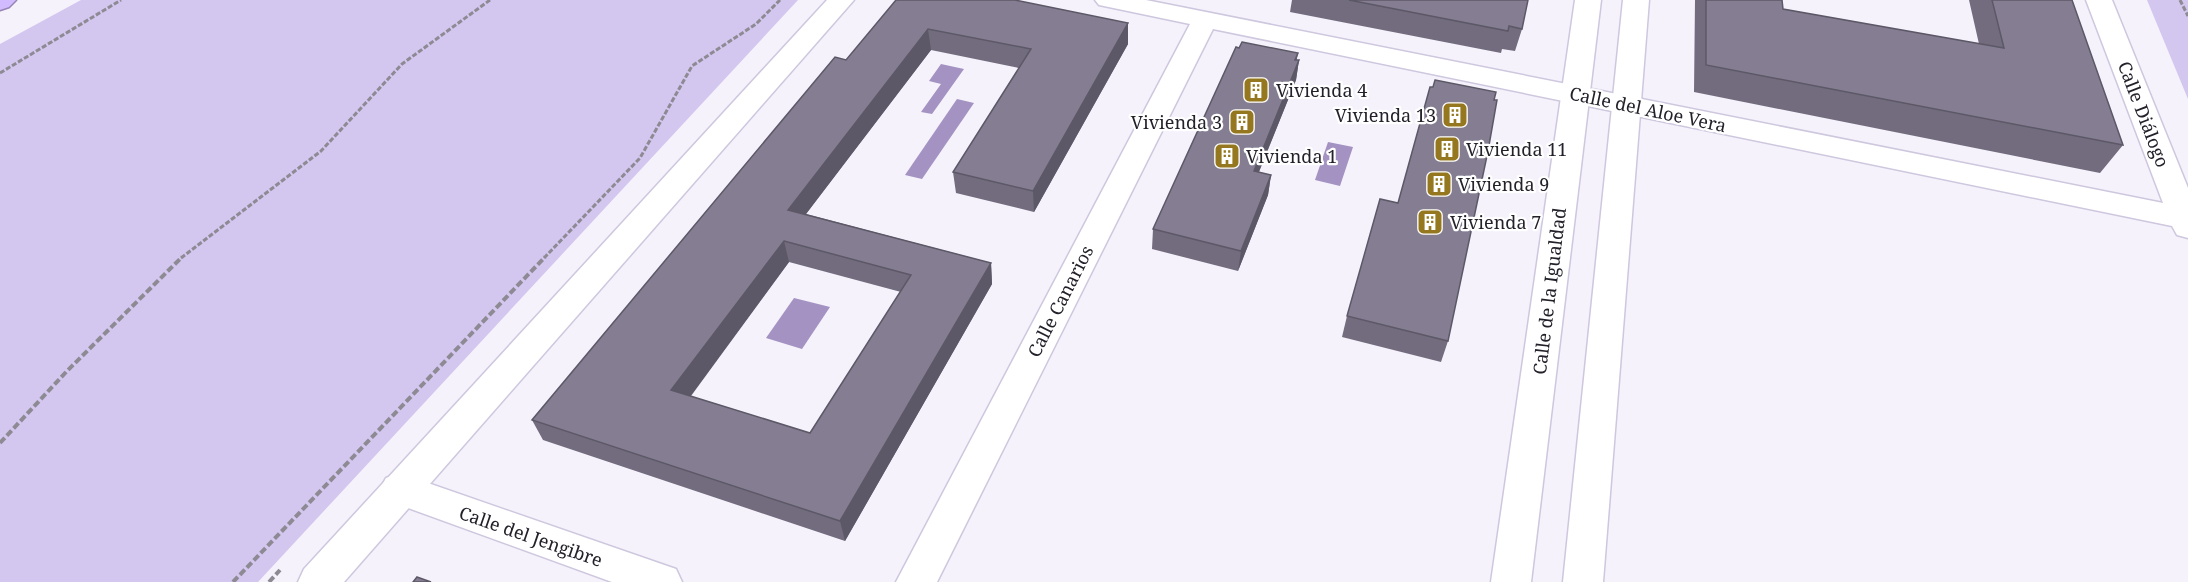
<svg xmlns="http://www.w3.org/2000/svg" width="2188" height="582" font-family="'Noto Serif',serif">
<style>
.green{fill:#d3c6ef}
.water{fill:#a392c2}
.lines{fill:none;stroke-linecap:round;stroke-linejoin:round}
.minor-casing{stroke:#cec7de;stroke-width:3}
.tertiary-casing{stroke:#cec7de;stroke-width:3}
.secondary-casing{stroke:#cec7de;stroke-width:3}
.motorway-casing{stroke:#9584b4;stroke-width:3}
.path-far1{stroke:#8d8a93;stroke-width:3;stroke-dasharray:5 2;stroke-linecap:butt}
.path{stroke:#8d8a93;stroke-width:4;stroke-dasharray:7 3;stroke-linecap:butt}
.minor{fill:#fff;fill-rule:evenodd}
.tertiary{fill:#fff;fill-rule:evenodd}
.secondary{fill:#fff;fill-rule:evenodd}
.motorway{fill:#d2baff;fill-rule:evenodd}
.wall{fill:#726c7e;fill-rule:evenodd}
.shaded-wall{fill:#5d5867}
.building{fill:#857e93;stroke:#5d5867;stroke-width:1.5;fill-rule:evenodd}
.labels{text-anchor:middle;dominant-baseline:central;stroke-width:4.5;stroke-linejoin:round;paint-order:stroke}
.poi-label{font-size:18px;fill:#24212a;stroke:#fff;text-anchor:start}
.street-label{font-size:18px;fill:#24212a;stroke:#fff}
</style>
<rect width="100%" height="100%" fill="#f5f2fb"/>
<g class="green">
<polygon points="81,0 798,0 258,582 0,582 0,44"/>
<polygon points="2147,0 2188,0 2188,99"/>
</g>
<g class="water">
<polygon points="941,64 964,69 932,114 921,112 941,84 929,81"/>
<polygon points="957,99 974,103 922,179 905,175"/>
<polygon points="1328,142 1353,147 1340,186 1315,180"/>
<polygon points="794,298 830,307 802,349 766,338"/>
</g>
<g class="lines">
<g class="minor-casing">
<g id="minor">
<polygon points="1095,0 1146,0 2163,203 2086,0 2112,0 2188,188 2188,238 2177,235 2172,226 1213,29 937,582 896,582 1190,24 1099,5"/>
<polygon points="399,473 676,569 682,582 612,582 386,500 380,489 386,478"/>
</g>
</g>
<g class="tertiary-casing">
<polygon id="tertiary" points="827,0 854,0 344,582 298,582 304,569"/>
</g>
<g class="secondary-casing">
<g id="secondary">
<polygon points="1575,0 1601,0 1531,582 1491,582"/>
<polygon points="1623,0 1649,0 1603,582 1563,582"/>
</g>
</g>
<g class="motorway-casing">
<polygon id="motorway" points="0,0 16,0 9,7 0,10"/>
</g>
<g class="path-far1">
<polyline points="2180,0 2188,16"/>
<polyline points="0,73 121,0"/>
<polyline points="181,258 321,151 402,64 490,0"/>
<polyline points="544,258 640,158 692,66 756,24 780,0"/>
</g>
<g class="path">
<polyline points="0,443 67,371 182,257"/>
<polyline points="233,582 545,257"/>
<polyline points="269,582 280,570"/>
</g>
<use href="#minor" class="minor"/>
<use href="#tertiary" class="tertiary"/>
<use href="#secondary" class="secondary"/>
<use href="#motorway" class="motorway"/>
</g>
<g class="wall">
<path d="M896 0 1128 23V44L1034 212 956 193 953 172 1019 68 931 50 806 214 991 263 992 284 845 541 543 440 532 420 846 60ZM789 262 901 292 810 433 690 396Z"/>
<polygon points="1292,0 1528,0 1522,29 1515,51 1502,49 1501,53 1290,12"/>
<polygon points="1695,0 1782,0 1783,9 1979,44 1969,0 2072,0 2123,145 2100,173 1694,92"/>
<polygon points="1297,60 1299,60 1296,80 1259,172 1271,175 1268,195 1238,271 1152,249 1153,229"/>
<polygon points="1347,316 1448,341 1441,362 1342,337"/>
</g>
<g class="shaded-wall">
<polygon points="1128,23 1128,44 1034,212 1033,191"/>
<polygon points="928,29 931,50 793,231 788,210"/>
<polygon points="1298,53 1295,69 1299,60 1296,80 1251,191 1254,171"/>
<polygon points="1271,175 1268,195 1238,271 1241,251"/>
<polygon points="784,241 789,262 680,411 671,390"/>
<polygon points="991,263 992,284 845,541 840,521"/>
</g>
<g class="building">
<path d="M896 0H1015L1128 23 1033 191 953 172 1031 49 928 29 788 210 991 263 840 521 532 420 835 57 846 60ZM784 241 911 275 810 433 671 390Z"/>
<polygon points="1349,0 1528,0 1522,29 1509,26 1508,31"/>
<polygon points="1706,0 1782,0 1783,9 2004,48 1992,0 2072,0 2123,145 1706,65"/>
<polygon points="1242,42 1298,53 1295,60 1299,60 1254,171 1271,175 1241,251 1153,229 1236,47 1239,48"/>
<polygon points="1435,80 1496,92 1494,100 1497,100 1488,151 1448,341 1347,316 1380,199 1398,203 1430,87 1433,87"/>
<polygon points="417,577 431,582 413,582"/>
</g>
<defs>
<g id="building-square" transform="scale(1.35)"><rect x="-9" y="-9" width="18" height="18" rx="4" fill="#94771f" stroke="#fff"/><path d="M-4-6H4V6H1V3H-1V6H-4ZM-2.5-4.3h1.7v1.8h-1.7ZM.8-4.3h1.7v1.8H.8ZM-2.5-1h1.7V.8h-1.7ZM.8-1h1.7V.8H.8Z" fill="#fff"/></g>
</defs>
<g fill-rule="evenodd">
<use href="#building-square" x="1256" y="90"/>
<use href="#building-square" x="1455" y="115"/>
<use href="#building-square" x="1242" y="122"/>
<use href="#building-square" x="1447" y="149"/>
<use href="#building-square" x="1227" y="156"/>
<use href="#building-square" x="1439" y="184"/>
<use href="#building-square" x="1430" y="222"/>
</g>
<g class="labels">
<g class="poi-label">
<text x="1276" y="90">Vivienda 4</text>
<text x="1436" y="115" text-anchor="end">Vivienda 13</text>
<text x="1222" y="122" text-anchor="end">Vivienda 3</text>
<text x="1466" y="149">Vivienda 11</text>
<text x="1246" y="156">Vivienda 1</text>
<text x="1458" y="184">Vivienda 9</text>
<text x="1450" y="222">Vivienda 7</text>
</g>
<g class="street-label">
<text transform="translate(1648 109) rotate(12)">Calle del Aloe Vera</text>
<text transform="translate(2144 114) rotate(69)">Calle Diálogo</text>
<text transform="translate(1549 291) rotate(-83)">Calle de la Igualdad</text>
<text transform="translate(1060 301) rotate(-63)">Calle Canarios</text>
<text transform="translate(531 536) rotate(19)">Calle del Jengibre</text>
</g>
</g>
</svg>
